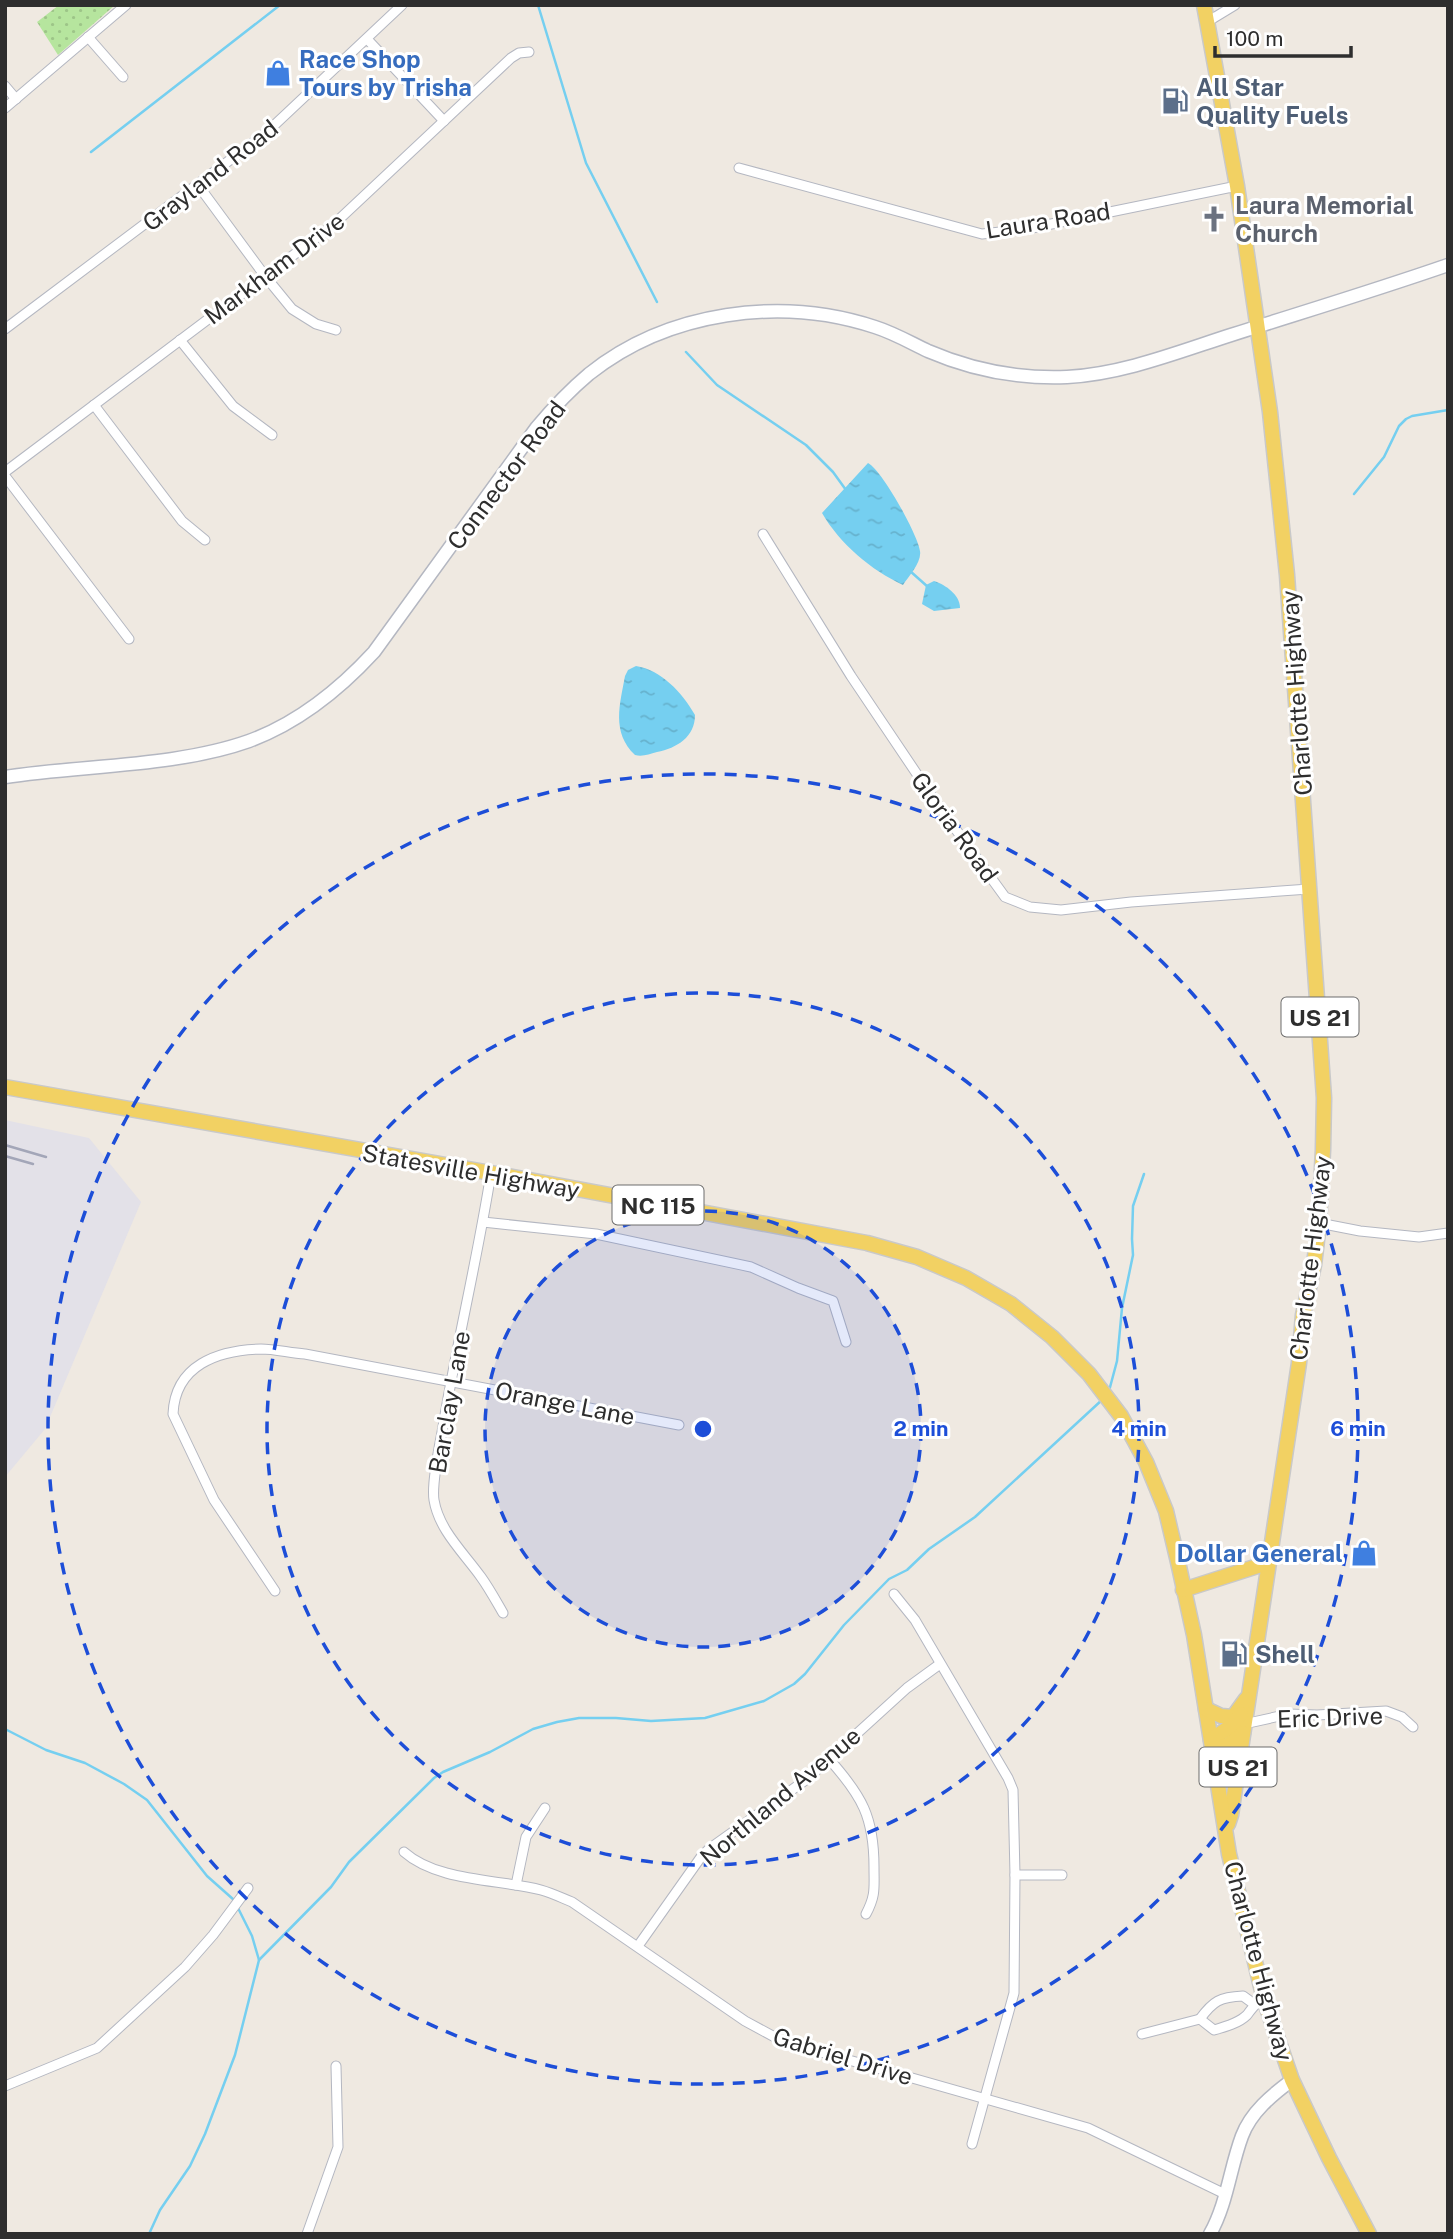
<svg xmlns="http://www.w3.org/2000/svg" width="1453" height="2239" font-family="'Public Sans',sans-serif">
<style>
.industrial{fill:#e3e1e8}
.grass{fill:url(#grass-dots)}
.water{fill:url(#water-ripples)}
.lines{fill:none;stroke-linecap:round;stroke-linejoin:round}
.stream{stroke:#75cff0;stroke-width:2.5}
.street-casing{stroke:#b4b7c1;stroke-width:11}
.secondary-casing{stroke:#b4b7c1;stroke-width:15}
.primary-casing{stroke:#c9c9c9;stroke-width:17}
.street{stroke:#fff;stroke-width:9}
.secondary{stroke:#fff;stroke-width:12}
.primary{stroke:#f2d163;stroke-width:14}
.rail{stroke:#a3a6b8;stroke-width:2.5}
.ring{fill:none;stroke:#1d4ed8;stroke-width:3.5;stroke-dasharray:12 9}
.labels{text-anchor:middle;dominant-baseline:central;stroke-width:6;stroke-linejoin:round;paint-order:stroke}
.shield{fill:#fff;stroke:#6d6d6d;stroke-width:2}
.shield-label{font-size:23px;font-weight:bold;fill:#2e2e2e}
.shop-label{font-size:24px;font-weight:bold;fill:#366cbe;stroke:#fff;text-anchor:start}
.service-label{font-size:24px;font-weight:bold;fill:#4e5e75;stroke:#fff;text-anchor:start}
.street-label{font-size:24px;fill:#2e2e2e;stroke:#fff}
.worship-label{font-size:24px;font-weight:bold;fill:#5b616d;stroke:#fff;text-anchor:start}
.centre{fill:#1d4ed8;stroke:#fff;stroke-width:3.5}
.ring-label{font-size:21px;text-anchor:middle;font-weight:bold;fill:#1d4ed8;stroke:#fff;stroke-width:6;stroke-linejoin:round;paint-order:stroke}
</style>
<defs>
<pattern id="grass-dots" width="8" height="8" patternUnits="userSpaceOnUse" patternTransform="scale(1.75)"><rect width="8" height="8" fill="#b6e59e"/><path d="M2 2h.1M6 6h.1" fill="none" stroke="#9dc588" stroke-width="1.8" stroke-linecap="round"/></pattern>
<pattern id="water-ripples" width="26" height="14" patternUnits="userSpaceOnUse" patternTransform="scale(1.75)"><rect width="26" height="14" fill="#75cff0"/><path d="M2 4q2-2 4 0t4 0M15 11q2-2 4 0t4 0" fill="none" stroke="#66b2ce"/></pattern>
</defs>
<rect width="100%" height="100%" fill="#efe9e1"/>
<polygon class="industrial" points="5,1120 89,1138 141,1202 45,1429 5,1477"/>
<polygon class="grass" points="59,5 115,5 58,55 37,22"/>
<g class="water">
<path d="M868 463C882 470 918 535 920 551 922 562 909 576 903 585 871 570 840 544 822 513Z"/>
<path d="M934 581C946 585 960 595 960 608L934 611 922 604 926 585Z"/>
<path d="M636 666C661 670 682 692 695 715 695 737 677 748 657 752 649 754 643 757 635 755 611 732 620 704 625 676L628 670Z"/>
</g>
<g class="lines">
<g class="stream">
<polyline points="538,5 586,163 657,302"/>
<polyline points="91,152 280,5"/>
<polyline points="686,352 717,385 806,445 833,472 846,490"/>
<polyline points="1354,494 1384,457 1399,426 1406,419 1412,416 1448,410"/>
<polyline points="910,571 928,587"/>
<polyline points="1109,1391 1117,1361 1122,1308 1133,1255 1132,1239 1133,1206 1144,1174"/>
<polyline points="5,1729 46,1750 85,1763 124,1784 147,1800 207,1876 234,1900 252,1936 259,1960"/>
<polyline points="149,2234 160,2210 190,2166 205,2134 235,2055 259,1960 331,1887 349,1862 434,1778 443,1772 490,1752 533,1729 557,1722 579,1718 616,1718 651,1721 705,1718 764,1701 794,1684 805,1674 844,1625 889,1579 907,1570 929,1549 975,1517 1103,1399"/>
</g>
<g class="street-casing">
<g id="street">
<polyline points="1207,22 1235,5"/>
<polyline points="88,37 123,77"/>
<polyline points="367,39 444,121"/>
<polyline points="5,86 16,99"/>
<polyline points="5,108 126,5"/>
<polyline points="739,168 982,234 1027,229 1237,186"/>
<polyline points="198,185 265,276 292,309 316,324 336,330"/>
<polyline points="5,329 267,132 402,5"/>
<polyline points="180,340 233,406 272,435"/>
<polyline points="94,405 182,521 205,540"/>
<polyline points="5,472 332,226 511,58 519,53 529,52"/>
<polyline points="5,476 129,639"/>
<polyline points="763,534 851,676 933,798 1005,897 1030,907 1061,910 1131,902 1309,889"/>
<path d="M491 1173C478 1255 459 1334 445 1415 442 1435 431 1481 434 1500 439 1530 463 1552 481 1577 489 1588 496 1601 503 1613"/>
<polyline points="483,1222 596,1234 751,1267 798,1288 833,1301 846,1342"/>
<polyline points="1319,1223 1360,1231 1419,1237 1448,1233"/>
<path d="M275 1591 214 1500 173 1414C175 1365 218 1350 261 1349 275 1349 290 1353 305 1354L679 1425"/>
<polyline points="894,1594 915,1620 1008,1778 1013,1790 1015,1875 1014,1993 972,2144"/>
<polyline points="1244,1724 1289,1714 1317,1715 1386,1711 1402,1717 1413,1727"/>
<path d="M829 1759C862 1796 874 1817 874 1867 874 1888 876 1895 866 1914"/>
<path d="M404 1852C438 1882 499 1879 541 1890 552 1893 562 1898 572 1902L745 2021 782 2041 1088 2128 1225 2194"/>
<polyline points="1015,1875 1062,1875"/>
<polyline points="516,1885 526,1837 545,1808"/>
<polyline points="638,1946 701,1857 709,1849 807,1779 907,1688 940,1664"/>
<path d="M1254 2004 1243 1996C1220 1997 1213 2001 1200 2019L1214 2030C1225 2027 1239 2023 1247 2015 1253 2007 1255 2004 1264 1999"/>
<polyline points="1142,2034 1200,2019"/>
<polyline points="5,2086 97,2048 185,1967 213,1935 248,1888"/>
<polyline points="307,2234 338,2147 336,2066"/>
</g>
</g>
<g class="secondary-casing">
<g id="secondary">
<path d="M5 777C82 765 176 767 249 741 298 723 339 690 374 652L537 427C553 408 570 390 589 374 668 311 781 296 875 327 894 333 911 343 928 351 972 370 1019 379 1067 377 1123 374 1178 352 1231 335 1303 312 1376 290 1448 265"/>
<path d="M1210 2234C1227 2204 1230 2168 1242 2136 1251 2112 1272 2095 1292 2080"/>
</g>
</g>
<g class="primary-casing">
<g id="primary">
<polyline points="1204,5 1237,186 1270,412 1287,575 1324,1098 1323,1150 1319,1223 1314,1265 1303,1315 1299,1363 1231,1815 1228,1824"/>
<polyline points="5,1087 491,1173 867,1243 917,1257 966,1278 1011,1304 1052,1337 1089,1374 1121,1416 1146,1462 1166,1511 1178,1562 1194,1635 1229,1854 1264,1999 1292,2080 1329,2158 1369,2234"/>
<polyline points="1183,1590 1267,1563"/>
<polyline points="1206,1709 1221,1716 1233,1717 1246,1699"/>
<polyline points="1211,1740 1231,1726 1241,1714"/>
<polyline points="1213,1749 1228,1745 1243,1733"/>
</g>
</g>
<use href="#street" class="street"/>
<use href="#secondary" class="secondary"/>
<use href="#primary" class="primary"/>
<g class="rail">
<polyline points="5,1145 46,1157"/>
<polyline points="5,1156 33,1164"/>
</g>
</g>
<circle cx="703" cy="1429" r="218" fill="#1d4ed8" fill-opacity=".12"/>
<g class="ring">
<circle cx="703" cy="1429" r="218"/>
<circle cx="703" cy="1429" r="436"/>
<circle cx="703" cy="1429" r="655"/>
</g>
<defs>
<g id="shop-bare" transform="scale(2.1)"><path d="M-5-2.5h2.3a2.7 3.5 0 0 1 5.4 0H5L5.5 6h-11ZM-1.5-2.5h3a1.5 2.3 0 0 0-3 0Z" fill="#3f7fe0" stroke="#fff" stroke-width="2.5" paint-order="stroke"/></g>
<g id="fuel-bare" transform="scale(2.1)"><path d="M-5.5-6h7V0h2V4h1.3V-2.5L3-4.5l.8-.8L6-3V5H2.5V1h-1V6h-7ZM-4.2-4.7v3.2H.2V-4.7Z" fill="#5c6f8a" stroke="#fff" stroke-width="2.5" paint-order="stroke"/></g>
<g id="church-bare" transform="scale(2.1)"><path d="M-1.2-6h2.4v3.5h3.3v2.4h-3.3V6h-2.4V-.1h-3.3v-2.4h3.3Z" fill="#6b7280" stroke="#fff" stroke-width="2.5" paint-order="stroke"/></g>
</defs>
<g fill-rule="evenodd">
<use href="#shop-bare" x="278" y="73"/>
<use href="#fuel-bare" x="1175" y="101"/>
<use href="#church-bare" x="1214" y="219"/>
<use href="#shop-bare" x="1364" y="1553"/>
<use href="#fuel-bare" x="1234" y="1654"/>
</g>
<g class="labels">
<g class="shield">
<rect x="1281.5" y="997.5" width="77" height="39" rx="5"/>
<rect x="612.5" y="1185.5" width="91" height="39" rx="5"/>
<rect x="1199.5" y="1747.5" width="77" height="39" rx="5"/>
</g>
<g class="shield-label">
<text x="1320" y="1017">US 21</text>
<text x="658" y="1205">NC 115</text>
<text x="1238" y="1767">US 21</text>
</g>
<g class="shop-label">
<text x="299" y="59">Race Shop<tspan x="299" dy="28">Tours by Trisha</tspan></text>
<text x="1343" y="1553" text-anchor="end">Dollar General</text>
</g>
<g class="service-label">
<text x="1196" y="87">All Star<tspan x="1196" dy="28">Quality Fuels</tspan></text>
<text x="1255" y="1654">Shell</text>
</g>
<g class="street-label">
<text transform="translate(210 175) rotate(-38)">Grayland Road</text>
<text transform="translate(1048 220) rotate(-9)">Laura Road</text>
<text transform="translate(274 268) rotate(-37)">Markham Drive</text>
<text transform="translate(506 475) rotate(-53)">Connector Road</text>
<text transform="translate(1296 693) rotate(-94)">Charlotte Highway</text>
<text transform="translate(955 827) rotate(54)">Gloria Road</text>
<text transform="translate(471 1171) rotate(10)">Statesville Highway</text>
<text transform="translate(1310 1258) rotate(-83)">Charlotte Highway</text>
<text transform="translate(449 1402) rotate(-80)">Barclay Lane</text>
<text transform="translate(565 1403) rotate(11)">Orange Lane</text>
<text transform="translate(1330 1717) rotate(-2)">Eric Drive</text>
<text transform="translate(780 1796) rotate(-40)">Northland Avenue</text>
<text transform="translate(1259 1961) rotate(75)">Charlotte Highway</text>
<text transform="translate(843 2056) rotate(17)">Gabriel Drive</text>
</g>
<g class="worship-label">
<text x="1235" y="205">Laura Memorial<tspan x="1235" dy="28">Church</tspan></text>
</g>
</g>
<circle cx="703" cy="1429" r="10" class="centre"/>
<g class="ring-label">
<text x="921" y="1436">2 min</text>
<text x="1139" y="1436">4 min</text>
<text x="1358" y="1436">6 min</text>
</g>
<rect width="1453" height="2239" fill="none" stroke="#2e2e2e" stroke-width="14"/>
<path d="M1215 46v10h136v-10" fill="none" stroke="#2e2e2e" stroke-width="3.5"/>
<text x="1226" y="46" font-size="21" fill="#2e2e2e" stroke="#ffffff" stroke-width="5" paint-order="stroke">100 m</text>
</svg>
